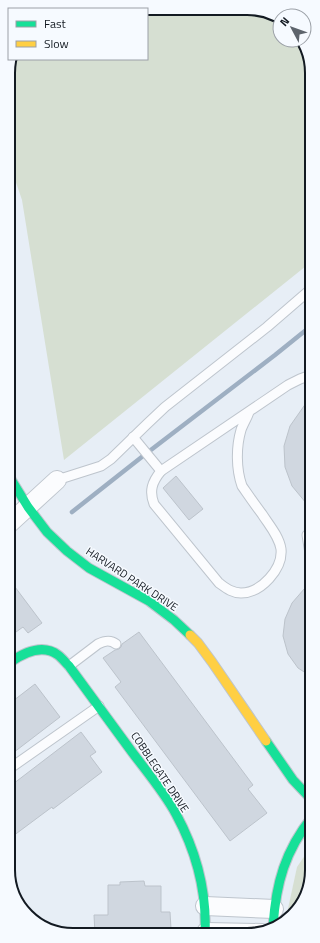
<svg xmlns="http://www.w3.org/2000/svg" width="320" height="943" font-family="'Titillium Web',sans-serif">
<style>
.green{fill:#d6dfd2}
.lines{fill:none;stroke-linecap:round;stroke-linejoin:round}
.stream{stroke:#9eafc2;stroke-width:4.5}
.building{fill:#d0d7e0;stroke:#bcc3cb}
.lane-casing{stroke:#bec5cd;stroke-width:11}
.street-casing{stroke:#bec5cd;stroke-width:20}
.fast-casing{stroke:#bec5cd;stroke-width:11}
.slow-casing{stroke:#bec5cd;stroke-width:11}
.lane{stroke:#fbfcfe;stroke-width:9}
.street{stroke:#fbfcfe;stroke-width:18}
.fast{stroke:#16e098;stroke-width:9}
.slow{stroke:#ffcf43;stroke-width:9}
.labels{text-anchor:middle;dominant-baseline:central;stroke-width:3;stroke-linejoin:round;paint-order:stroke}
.street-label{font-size:11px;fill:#131a22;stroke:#f6faff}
.rim{fill:none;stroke:#131a22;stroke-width:2}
</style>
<rect width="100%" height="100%" fill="#e7eef6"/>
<g class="green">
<polygon points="73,8 260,9 280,20 280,40 300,40 311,60 311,262 64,460 22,200 8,159 8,69 13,59 147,59 147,9 70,9"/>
<polygon points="312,845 312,874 296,913 286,918 297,867"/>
</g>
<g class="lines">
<polyline class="stream" points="72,512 143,456 275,355 311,326"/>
</g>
<g class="building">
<polygon points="311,396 311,509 292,486 285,467 284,446 290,426"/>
<polygon points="176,476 203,509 189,520 163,488"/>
<polygon points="9,579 42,623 28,633 23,627 9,637"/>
<polygon points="311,581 312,622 312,677 298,668 288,654 283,636 285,619 292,603"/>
<polygon points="139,632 253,785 248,789 267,813 230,841 115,687 121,682 103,658 115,650 119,649 121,647 122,644"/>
<polygon points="35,684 60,717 9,756 9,704"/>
<polygon points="81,732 96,752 90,756 102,772 53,809 52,807 9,839 9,787"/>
<polygon points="144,881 145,886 161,886 161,912 170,912 171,929 161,929 161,934 95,934 94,915 108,915 108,885 120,885 120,882"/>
</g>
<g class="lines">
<g class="lane-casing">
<g id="lane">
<path d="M249 412C247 418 243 424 241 430 236 447 236 469 242 486 249 496 255 505 262 514 269 525 279 536 281 549 283 569 261 593 241 593 232 593 226 588 219 583L154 504C149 491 152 482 161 471L288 385 300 379 311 375"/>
<polyline points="133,437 161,471"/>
<polyline points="57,480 101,466 111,459 147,424 165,407 267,327 311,289"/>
<polyline points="307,535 311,560"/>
<path d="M69 666 98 644C104 641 110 639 116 644"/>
<polyline points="9,769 99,706"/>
</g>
</g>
<g class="street-casing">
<g id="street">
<polyline points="9,524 57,480"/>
<polyline points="205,906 274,909"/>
<polyline points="206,932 262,933"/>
</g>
</g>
<g class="fast-casing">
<g id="fast">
<polyline points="9,476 28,507 47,532 67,551 89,568 149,601 174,620 190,635"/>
<path d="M9 663C23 653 42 643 58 655 62 658 65 662 69 666 90 695 111 723 132 752 147 772 164 792 176 814 196 851 207 892 205 934"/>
<polyline points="266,741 293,780 312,800"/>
<path d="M273 926C276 883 285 851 312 817"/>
</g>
</g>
<g class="slow-casing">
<polyline id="slow" points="190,635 198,643 212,662 266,741"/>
</g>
<use href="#lane" class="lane"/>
<use href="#street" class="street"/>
<use href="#fast" class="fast"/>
<use href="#slow" class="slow"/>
</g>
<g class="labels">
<g class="street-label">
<text transform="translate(132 579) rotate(33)">HARVARD PARK DRIVE</text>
<text transform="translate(160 772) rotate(56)">COBBLEGATE DRIVE</text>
</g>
</g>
<path d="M0 0H320V943H0ZM73 15H247A58 58 0 0 1 305 73V870A58 58 0 0 1 247 928H73A58 58 0 0 1 15 870V73A58 58 0 0 1 73 15Z" fill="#f6faff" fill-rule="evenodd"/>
<path class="rim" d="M73 15H247A58 58 0 0 1 305 73V870A58 58 0 0 1 247 928H73A58 58 0 0 1 15 870V73A58 58 0 0 1 73 15Z"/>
<rect x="8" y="8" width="140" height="52" fill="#f6faff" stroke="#9ba0a7"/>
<rect x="16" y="21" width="20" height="6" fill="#16e098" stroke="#9ba0a7"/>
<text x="44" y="28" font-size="12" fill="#131a22">Fast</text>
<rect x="16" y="41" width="20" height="6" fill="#ffcf43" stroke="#9ba0a7"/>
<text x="44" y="48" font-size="12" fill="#131a22">Slow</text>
<g transform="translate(292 28) rotate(311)"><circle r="19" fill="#f6faff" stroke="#9ba0a7"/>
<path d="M0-3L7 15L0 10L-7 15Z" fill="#5d646c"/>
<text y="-6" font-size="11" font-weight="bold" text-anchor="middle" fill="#131a22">N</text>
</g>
</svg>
